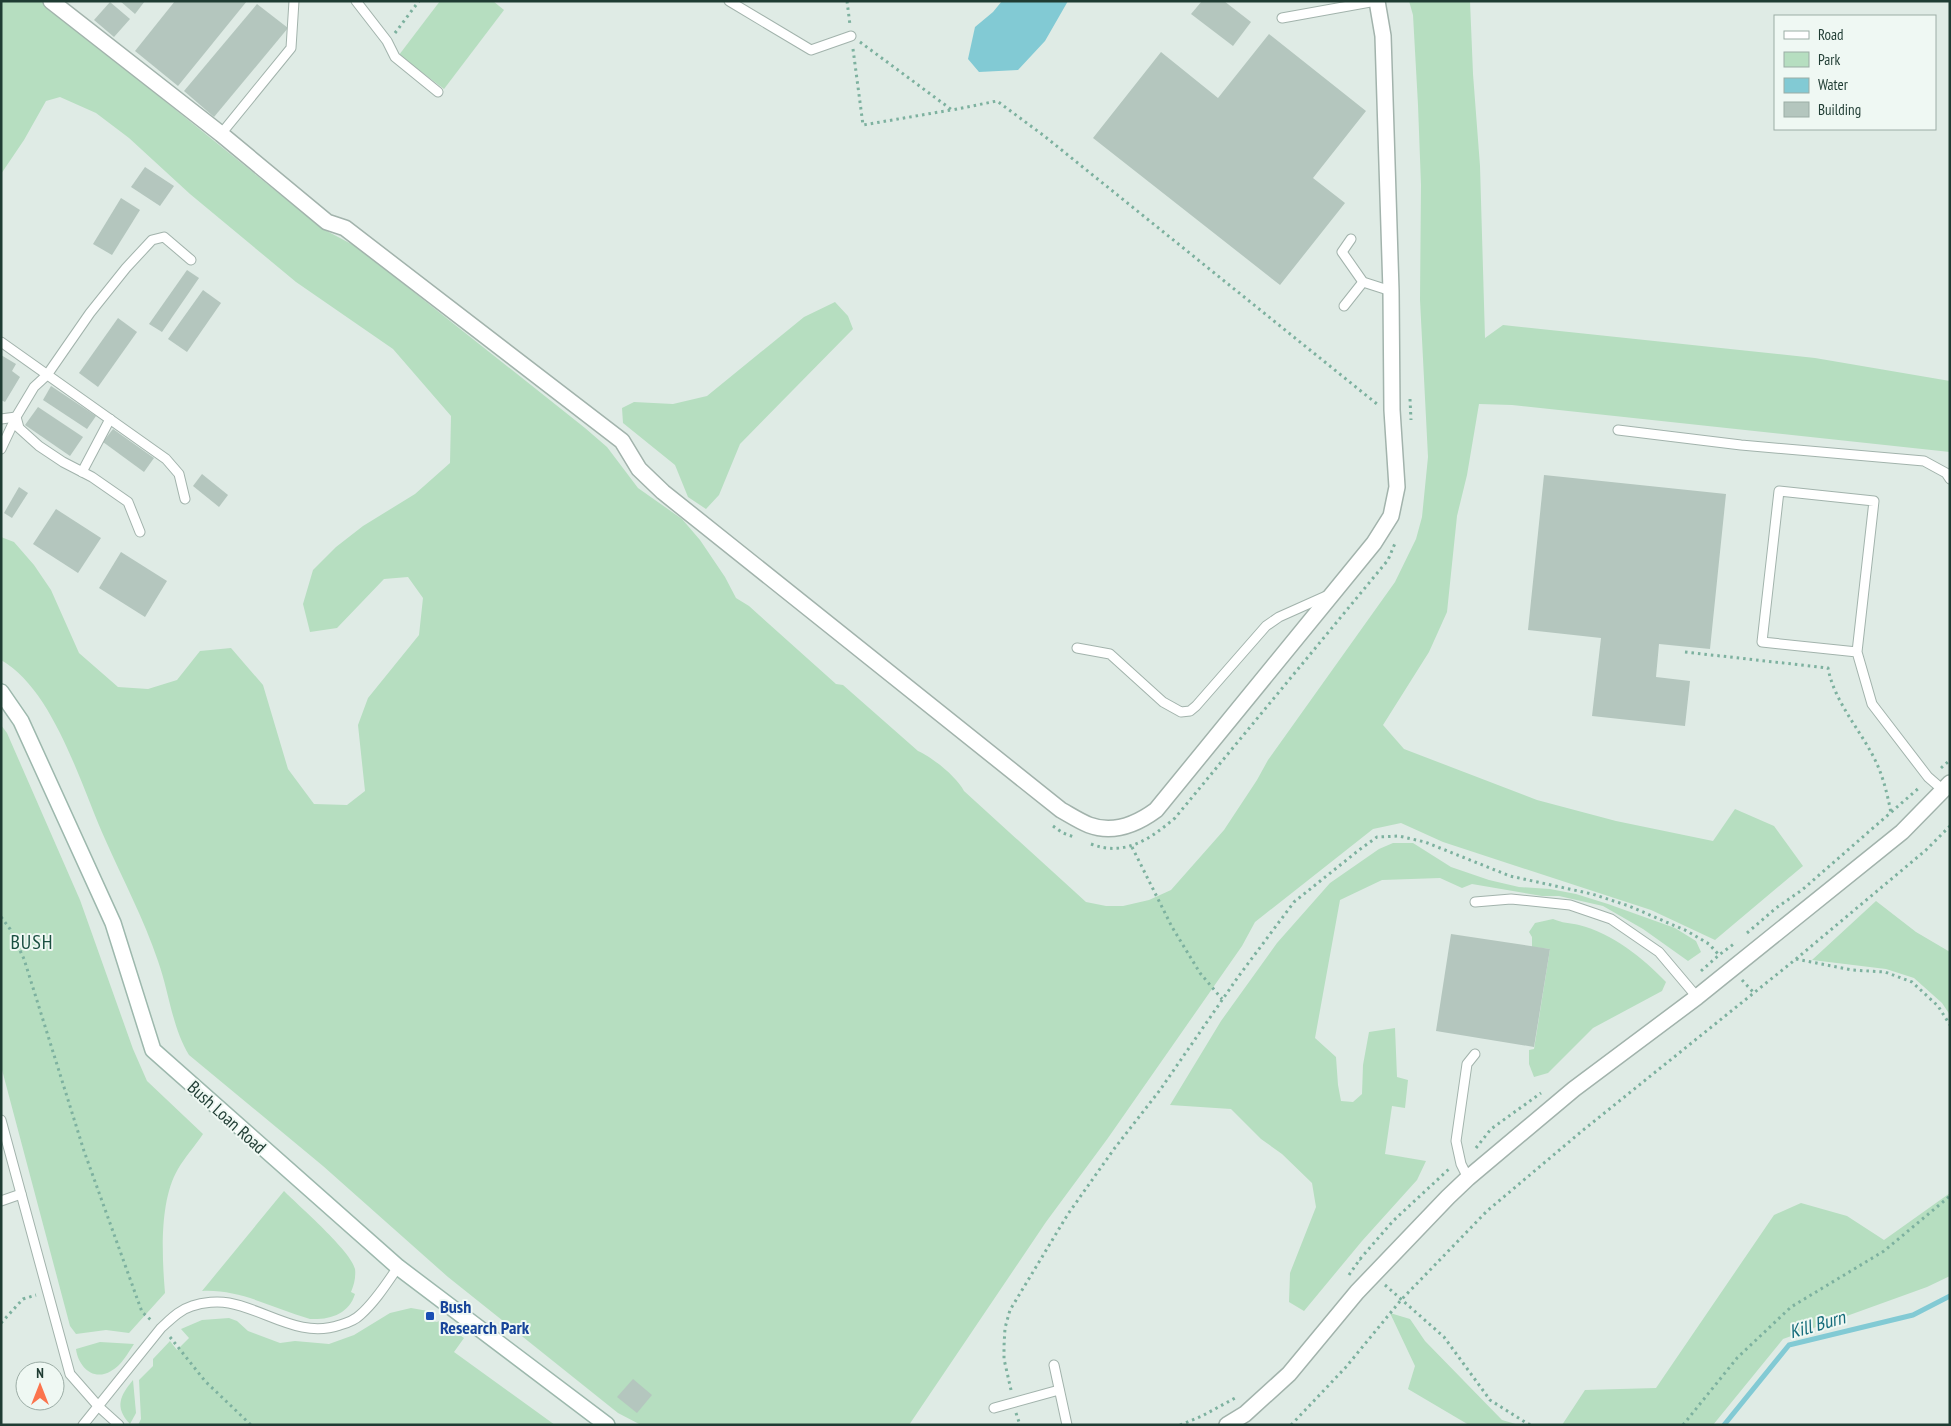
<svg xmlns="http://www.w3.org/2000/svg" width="1951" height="1426" font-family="'PT Sans Narrow',sans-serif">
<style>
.green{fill:#b6dec0}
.water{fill:#82cad4}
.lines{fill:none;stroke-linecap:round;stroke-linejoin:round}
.stream{stroke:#82cad4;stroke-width:5}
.building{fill:#b4c6be}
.lane-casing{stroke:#a2b3ac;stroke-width:11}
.street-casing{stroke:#a2b3ac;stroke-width:18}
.secondary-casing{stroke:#9db8ad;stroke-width:18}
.path{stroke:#7db19f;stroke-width:3;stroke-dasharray:2.5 4;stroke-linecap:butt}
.lane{stroke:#fff;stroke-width:9}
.street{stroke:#fff;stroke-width:15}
.secondary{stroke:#fff;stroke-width:15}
.transit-dot{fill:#1a4fb4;stroke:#eff8f3;stroke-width:2}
.labels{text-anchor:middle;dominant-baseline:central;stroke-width:4;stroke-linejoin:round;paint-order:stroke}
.street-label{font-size:18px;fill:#1f3c33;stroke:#eff8f3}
.transit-label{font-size:18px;font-weight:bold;fill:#164399;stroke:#eff8f3;text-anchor:start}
.water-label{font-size:19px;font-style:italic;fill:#166c7b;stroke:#eff8f3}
.quarter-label{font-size:20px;letter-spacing:1px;fill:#1a4f41;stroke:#eff8f3}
</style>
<rect width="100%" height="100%" fill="#dfebe5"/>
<g class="green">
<path d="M1 1H40L46 5 323 229 357 247 585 428 607 447 638 488 682 519 700 540 725 577 736 598 749 606 836 684 843 685 918 751C932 757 957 777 964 791L1086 902 1106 906H1123L1149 900 1171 890 1224 830 1257 780 1268 760 1395 582 1416 539 1422 517 1428 457 1420 300 1421 185 1418 105 1413 15 1409 1H1470L1473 74 1480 166 1485 338 1503 325 1815 358 1950 381V452L1512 405 1479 404 1467 475 1457 516 1447 612 1429 652 1383 725 1404 749 1537 800 1616 821 1713 841 1735 809 1774 826 1803 866 1715 940 1651 910 1443 842 1401 823 1373 829 1255 922 1242 946 1108 1138 1046 1222 909 1425H641L618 1413 448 1277 323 1166 189 1055C172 1027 169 992 158 961 144 919 123 880 105 839 81 786 54 690 1 660V537L14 542 34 565 51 590 79 653 118 687 148 689 177 680 200 651 231 648 263 685 288 769 314 804 347 805 365 791 358 725 368 698 419 635 423 598 408 577 384 579 337 628 310 632 303 604 313 570 336 547 363 526 415 494 450 463 451 416 393 349 296 282 190 194 129 138 96 113 60 97 46 101 24 140 1 174Z"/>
<polygon points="440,1 493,1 504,10 444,89 399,55"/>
<polygon points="835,302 848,316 853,329 740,444 719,495 706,509 688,497 675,465 623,423 622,408 634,402 673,404 707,396 804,317"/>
<path d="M1 725 7 733 80 900 133 1049 147 1081 203 1134C195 1146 185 1157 178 1169 159 1201 162 1257 165 1293L129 1333 106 1330 76 1334 70 1326 1 1066Z"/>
<polygon points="1393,843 1413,843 1451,867 1489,880 1519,887 1550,889 1576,894 1608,904 1675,928 1696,941 1701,952 1688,961 1643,929 1603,906 1559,896 1542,896 1472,884 1462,888 1440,878 1382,880 1340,900 1315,1038 1336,1057 1338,1085 1341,1101 1353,1102 1362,1094 1363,1065 1369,1032 1395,1028 1397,1077 1408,1080 1405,1108 1392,1106 1385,1154 1426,1161 1417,1180 1362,1241 1304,1311 1289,1302 1290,1273 1316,1207 1312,1183 1282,1154 1261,1139 1231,1109 1170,1105 1221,1021 1277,943 1330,883 1379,849"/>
<polygon points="1876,901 1916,932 1950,952 1950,1015 1942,1003 1914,978 1886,969 1812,960"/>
<path d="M1553 919C1562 923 1570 923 1579 925 1612 933 1643 958 1666 982L1662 991 1593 1028 1548 1073 1534 1077 1529 1064V1050L1534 1049 1550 949 1532 947V937L1529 932 1535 923Z"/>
<path d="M284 1191C299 1206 352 1252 355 1269 356 1277 354 1285 351 1292L355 1294C349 1314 330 1320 310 1319 274 1309 241 1289 202 1291Z"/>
<polygon points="1950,1193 1950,1276 1927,1287 1783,1339 1713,1425 1562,1425 1585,1390 1656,1388 1774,1215 1801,1203 1847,1216 1884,1240"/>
<polygon points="411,1308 428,1311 426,1315 436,1322 440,1321 464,1338 454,1352 555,1425 138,1425 141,1419 139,1380 153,1366 153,1359 170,1341 177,1350 189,1338 181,1329 202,1320 229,1318 237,1321 248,1331 280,1343 295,1341 329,1344 354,1335 390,1313"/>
<polygon points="1390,1313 1410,1319 1425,1341 1502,1420 1519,1425 1469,1425 1408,1389 1415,1366"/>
<path d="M100 1342 134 1344C128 1353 121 1366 111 1371 93 1382 78 1366 76 1349Z"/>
<path d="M133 1380 136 1413 130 1424C114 1407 120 1396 133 1380Z"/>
</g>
<polygon class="water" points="1002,1 1068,1 1045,41 1018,70 979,72 968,59 975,27 993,12"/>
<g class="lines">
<polyline class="stream" points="1724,1425 1789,1345 1913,1315 1950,1296"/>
</g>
<g class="building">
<polygon points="120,1 145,1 135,14"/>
<polygon points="175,1 247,1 178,86 135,51"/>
<polygon points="1202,1 1224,1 1251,22 1233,46 1191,14"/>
<polygon points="110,2 130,19 114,37 94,20"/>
<polygon points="257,4 288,28 214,117 184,91"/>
<polygon points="1269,34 1366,111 1313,178 1345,203 1280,285 1093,138 1161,52 1218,98"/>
<polygon points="145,167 174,186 160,206 131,187"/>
<polygon points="121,198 140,210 112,255 93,244"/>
<polygon points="187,270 199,278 162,332 149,324"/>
<polygon points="203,290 221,303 187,352 168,339"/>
<polygon points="118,318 137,332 98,387 79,373"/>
<polygon points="1,355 16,364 12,371 20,377 5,402 1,400"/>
<polygon points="51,386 96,416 87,429 43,400"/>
<polygon points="38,407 83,437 70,456 25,425"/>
<polygon points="113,429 154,458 144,472 103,442"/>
<polygon points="202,474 228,495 219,507 193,486"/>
<polygon points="1544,475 1726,494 1710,649 1659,644 1656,677 1690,681 1685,726 1592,716 1601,638 1528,630"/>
<polygon points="19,487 28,493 12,518 4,513"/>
<polygon points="56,509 101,538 78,573 33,544"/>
<polygon points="121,552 167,581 145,617 99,588"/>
<polygon points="1451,934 1550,949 1534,1047 1436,1031"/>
<polygon points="633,1379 652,1395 637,1413 617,1397"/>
</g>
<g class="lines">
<g class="lane-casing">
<g id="lane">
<polyline points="356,1 387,41 395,57 438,92"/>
<polyline points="729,1 811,50 851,36"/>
<polyline points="1282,18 1376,1"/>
<polyline points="221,134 291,48 294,1"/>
<polyline points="1351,239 1342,252 1363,282 1391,291"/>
<polyline points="1344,306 1363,282"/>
<polyline points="1,342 166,459 179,474 185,499"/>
<polyline points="1,419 16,417"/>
<polyline points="1618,430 1741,445 1924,461 1946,473 1950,479"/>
<polyline points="1,449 16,417"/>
<polyline points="82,472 110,419"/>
<polyline points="140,532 128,502 92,477 63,462 39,446 19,428 16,417 34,387 47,375 90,313 126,268 152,240 164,237 191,260"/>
<polyline points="1077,648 1110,654 1163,702 1181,712 1190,711 1196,706 1266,626 1279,617 1326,596"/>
<polyline points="1857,652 1762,642 1779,491 1874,501 1857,652 1872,704 1928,777 1943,790"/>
<polyline points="1475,902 1511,899 1570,905 1611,919 1659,952 1697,997"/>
<polyline points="1,1120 70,1374 99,1407 119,1425"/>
<polyline points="1468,1178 1461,1164 1456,1141 1467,1064 1475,1054"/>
<polyline points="1,1201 21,1194"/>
<polyline points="1054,1365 1067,1425"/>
<polyline points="994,1408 1059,1390"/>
<path d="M83 1425 161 1328C170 1320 179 1310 192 1306 203 1302 218 1301 229 1303 267 1310 300 1339 340 1325 347 1323 355 1320 360 1315 375 1302 387 1283 398 1267"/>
</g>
</g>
<g class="street-casing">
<g id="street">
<path d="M51 1 221 134 327 222 345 228 622 441 639 469 663 492 1061 810C1070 815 1079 821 1089 825 1113 834 1137 824 1156 810L1374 543 1391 516 1397 487 1392 410 1391 291 1383 36 1377 1"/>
<polyline points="1227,1425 1245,1414 1289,1374 1357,1292 1448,1197 1468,1178 1574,1089 1697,997 1902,832 1950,783"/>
</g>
</g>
<g class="secondary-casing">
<polyline id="secondary" points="1,692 21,721 113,923 153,1050 398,1267 607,1425"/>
</g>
<g class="path">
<polyline points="847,1 850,25"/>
<polyline points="395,33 419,1"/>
<polyline points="860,42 952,110 997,101 1043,135 1377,404"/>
<polyline points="853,49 863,125 951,110"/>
<polyline points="1410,399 1411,420"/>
<path d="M1685 652 1828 668C1834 700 1857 726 1872 754 1882 772 1887 792 1891 813"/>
<polyline points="1941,768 1950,760"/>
<polyline points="1053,826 1063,833 1074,837"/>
<path d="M1091 844C1125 857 1150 839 1175 818L1388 560 1396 541"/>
<polyline points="1132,847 1172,927 1200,973 1222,999"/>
<polyline points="1,917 10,929 24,959 84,1151 142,1312 152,1321"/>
<polyline points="1747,933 1776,908 1802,890 1920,787"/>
<polyline points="1796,959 1852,970 1885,972 1912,982 1938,1006 1950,1025"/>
<polyline points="1701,971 1719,955"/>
<polyline points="1742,980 1754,993"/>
<polyline points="1476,1148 1491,1129 1541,1093"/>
<polyline points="1360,1259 1393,1221 1449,1169"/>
<polyline points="1349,1275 1360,1259 1361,1260"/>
<polyline points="1385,1285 1444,1337 1490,1400 1528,1424 1533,1425"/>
<polyline points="1,1323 23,1299 36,1295"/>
<polyline points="170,1337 205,1381 251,1425"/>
<polyline points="1011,1390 1004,1359 1004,1346 1005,1328 1010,1310 1068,1214 1114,1149 1160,1090 1238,977 1294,902 1359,850 1377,837 1399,836 1425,842 1510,876 1592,894 1629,906 1687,931 1709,944 1719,955 1735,943"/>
<polyline points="1016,1413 1020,1425"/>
<polyline points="1180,1425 1202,1416 1237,1397"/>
<polyline points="1291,1425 1346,1367 1401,1300 1487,1211 1582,1131 1796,959 1926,850 1950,826"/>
<polyline points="1683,1425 1737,1358 1791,1307 1884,1251 1950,1196"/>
</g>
<use href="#lane" class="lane"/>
<use href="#street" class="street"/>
<use href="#secondary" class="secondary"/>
</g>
<rect class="transit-dot" x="425" y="1311" width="10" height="10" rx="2.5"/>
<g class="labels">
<g class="street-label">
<text transform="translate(227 1117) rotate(42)">Bush Loan Road</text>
</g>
<g class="transit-label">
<text x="440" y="1306">Bush<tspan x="440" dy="21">Research Park</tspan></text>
</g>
<g class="water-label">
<text transform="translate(1817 1324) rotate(-16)">Kill Burn</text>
</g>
<g class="quarter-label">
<text x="32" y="942">BUSH</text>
</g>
</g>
<rect width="1951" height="1426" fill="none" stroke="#1f3c33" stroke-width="5"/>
<rect x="1774" y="15" width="162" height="115" fill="#eff8f3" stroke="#9cada6"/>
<rect x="1784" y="31" width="25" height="8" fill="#ffffff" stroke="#9cada6"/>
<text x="1818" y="40" font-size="15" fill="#1f3c33">Road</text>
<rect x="1784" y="52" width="25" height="15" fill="#b6dec0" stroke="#9cada6"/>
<text x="1818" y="65" font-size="15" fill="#1f3c33">Park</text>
<rect x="1784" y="78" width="25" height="15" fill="#82cad4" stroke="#9cada6"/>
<text x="1818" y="90" font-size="15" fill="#1f3c33">Water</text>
<rect x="1784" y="102" width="25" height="15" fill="#b4c6be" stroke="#9cada6"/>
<text x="1818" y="115" font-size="15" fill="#1f3c33">Building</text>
<g transform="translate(40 1386)"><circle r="24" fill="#eff8f3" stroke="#9cada6"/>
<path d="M0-4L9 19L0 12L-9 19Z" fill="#fb744d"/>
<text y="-8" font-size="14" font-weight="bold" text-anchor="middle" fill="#1f3c33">N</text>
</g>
</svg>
